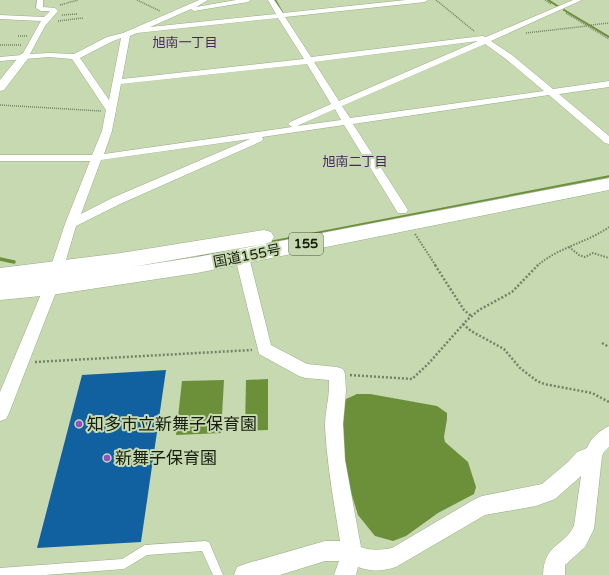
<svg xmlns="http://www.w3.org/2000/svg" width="609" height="575" font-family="'Varela Round','Noto Sans JP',sans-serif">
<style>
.water{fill:#6c9039}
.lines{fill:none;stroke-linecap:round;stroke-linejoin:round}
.stream-far1{stroke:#6c9039;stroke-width:2}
.stream{stroke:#6c9039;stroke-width:3.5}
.building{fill:#11609f}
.service-casing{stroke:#9bad86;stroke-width:1}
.minor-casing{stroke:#9bad86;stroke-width:1}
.tertiary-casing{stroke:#9bad86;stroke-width:1}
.trunk-casing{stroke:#9bad86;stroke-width:1}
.path-far2{stroke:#758266;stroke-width:1.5;stroke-dasharray:1 1;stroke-linecap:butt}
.path-far1{stroke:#758266;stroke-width:2;stroke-dasharray:1.5 1.5;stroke-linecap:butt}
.path{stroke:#758266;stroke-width:2.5;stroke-dasharray:2 2;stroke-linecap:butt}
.service{fill:#fff;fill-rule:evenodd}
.minor{fill:#fff;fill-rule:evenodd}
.tertiary{fill:#fff;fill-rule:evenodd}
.trunk{fill:#fff;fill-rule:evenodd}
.poi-dot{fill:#934fc3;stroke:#c6d9b1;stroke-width:1.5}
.labels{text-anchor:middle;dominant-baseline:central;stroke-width:4;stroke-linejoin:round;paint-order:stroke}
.far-neighbourhood-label{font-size:13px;fill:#47265f;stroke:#c6d9b1}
.shield{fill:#c6d9b1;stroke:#4b553f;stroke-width:1}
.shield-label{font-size:13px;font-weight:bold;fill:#161d0e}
.street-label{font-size:14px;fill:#161d0e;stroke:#c6d9b1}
.near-poi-label{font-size:17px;fill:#161d0e;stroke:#c6d9b1;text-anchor:start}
</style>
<rect width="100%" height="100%" fill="#c6d9b1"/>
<g class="water">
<polygon points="268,379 268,430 245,431 246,380"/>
<polygon points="224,380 221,433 176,435 182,381"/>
<polygon points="357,394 370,394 437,406 447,413 447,419 444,437 445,442 468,462 476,487 474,494 438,513 406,536 393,541 375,536 358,515 345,473 340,417 346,399"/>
</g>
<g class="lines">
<g class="stream-far1">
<polyline points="275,0 282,12"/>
<polyline points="548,0 559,7"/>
<polyline points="564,10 609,37"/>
</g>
<g class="stream">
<polyline points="263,244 609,177"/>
<polyline points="198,255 223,251"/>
<polyline points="0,259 14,262"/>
</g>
</g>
<polygon class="building" points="166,370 141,542 37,548 82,375"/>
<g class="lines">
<g class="service-casing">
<polygon id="service" points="205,541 209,542 223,575 213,575 202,551 147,555 124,569 45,575 0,575 0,568 122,559 145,545"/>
</g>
<g class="minor-casing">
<g id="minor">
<path d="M37 0H43V7L55 8 58 11 45 26 30 54 49 53 74 54 107 37 123 33 199 0H208L196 7 236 0H251L248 2 194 11 191 9 150 27 276 14 268 0H274L283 13 406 0H428L425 2 285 17 311 57 482 36 486 37 573 0H582L491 41 512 55 553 89 609 81V87L559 94 609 136V144L605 143 549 95 353 124 408 210 406 213H398L344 125 262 137 263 139 262 141 120 204 76 226 58 287 9 413 6 419 0 421V392L44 287 65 224 90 161H0V155H92L102 131 106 110 72 59 49 57 0 61V57L22 55 41 21 0 19V15L44 17 50 11H41L36 8ZM278 18 304 59 122 79 130 36 137 33ZM121 38 109 100 80 58 113 41ZM478 41 339 101 314 62ZM485 44 506 59 544 91 350 118 342 106ZM307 64 331 104 290 122 288 124 292 127 104 154 112 131 121 84ZM335 109 341 120 297 126ZM250 139 112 198 81 214 101 160Z"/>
<path d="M242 252 247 254 249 257 271 345 307 364 337 367 343 369 345 374 346 391 343 424 345 460 361 547C371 551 382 550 392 548L475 499 482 496 542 484 568 462 577 452 587 448C591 438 599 431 609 426V447L604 452 602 456 594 529 585 547 565 565V575H543C545 542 563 548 574 526L581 476 555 499 536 506 485 515 396 567C383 571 371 572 358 567L356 575H334L339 561H325L280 575H234L237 567 245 564 325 541H340C334 503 327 465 325 427 325 411 330 396 329 380L305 378 299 376 259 354 235 257 237 254Z"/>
</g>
</g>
<g class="tertiary-casing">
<polygon id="tertiary" points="25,53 30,56 4,90 0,91 0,80 21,54"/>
</g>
<g class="trunk-casing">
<polygon id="trunk" points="609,178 609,190 197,273 51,295 0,300 0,268 121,253 264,230 271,232 274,237 271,242 264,244 132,267 197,257"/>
</g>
<g class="path-far2">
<polyline points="137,0 160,11"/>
<polyline points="436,0 474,31"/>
<polyline points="545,0 551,4"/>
<polyline points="60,5 78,0"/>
<polyline points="566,13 609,39"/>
<polyline points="62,15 77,14"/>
<polyline points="58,21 83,18"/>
<polyline points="591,25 609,23"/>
<polyline points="526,33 587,26"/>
<polyline points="18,36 27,36"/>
<polyline points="0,45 22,45"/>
<polyline points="0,105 101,111"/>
</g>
<g class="path-far1">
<polyline points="415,234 436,266"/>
<polyline points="569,247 579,255 585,257 593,253 609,258"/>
<path d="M537 266C558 247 587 243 609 227"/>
</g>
<g class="path">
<polyline points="435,265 464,310 471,316"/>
<polyline points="463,324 471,331 504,349 520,368 537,381 544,384 592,393 609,402"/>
<polyline points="602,343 609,347"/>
<polyline points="35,362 252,350"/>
<polyline points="350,375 412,379 428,364 467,320 479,310 512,292 538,265"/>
</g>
<use href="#service" class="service"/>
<use href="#minor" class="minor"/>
<use href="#tertiary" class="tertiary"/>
<use href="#trunk" class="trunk"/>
</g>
<g class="poi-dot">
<circle cx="79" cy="424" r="4"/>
<circle cx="107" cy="458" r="4"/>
</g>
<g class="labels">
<g class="far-neighbourhood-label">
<text x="185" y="43">旭南一丁目</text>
<text x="355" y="162">旭南二丁目</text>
</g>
<rect class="shield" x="289" y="233" width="34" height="22" rx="3"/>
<g class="shield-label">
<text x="306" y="244">155</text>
</g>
<g class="street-label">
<text transform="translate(247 256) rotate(-11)">国道155号</text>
</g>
<g class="near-poi-label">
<text x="87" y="424">知多市立新舞子保育園</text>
<text x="115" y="458">新舞子保育園</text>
</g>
</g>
</svg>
